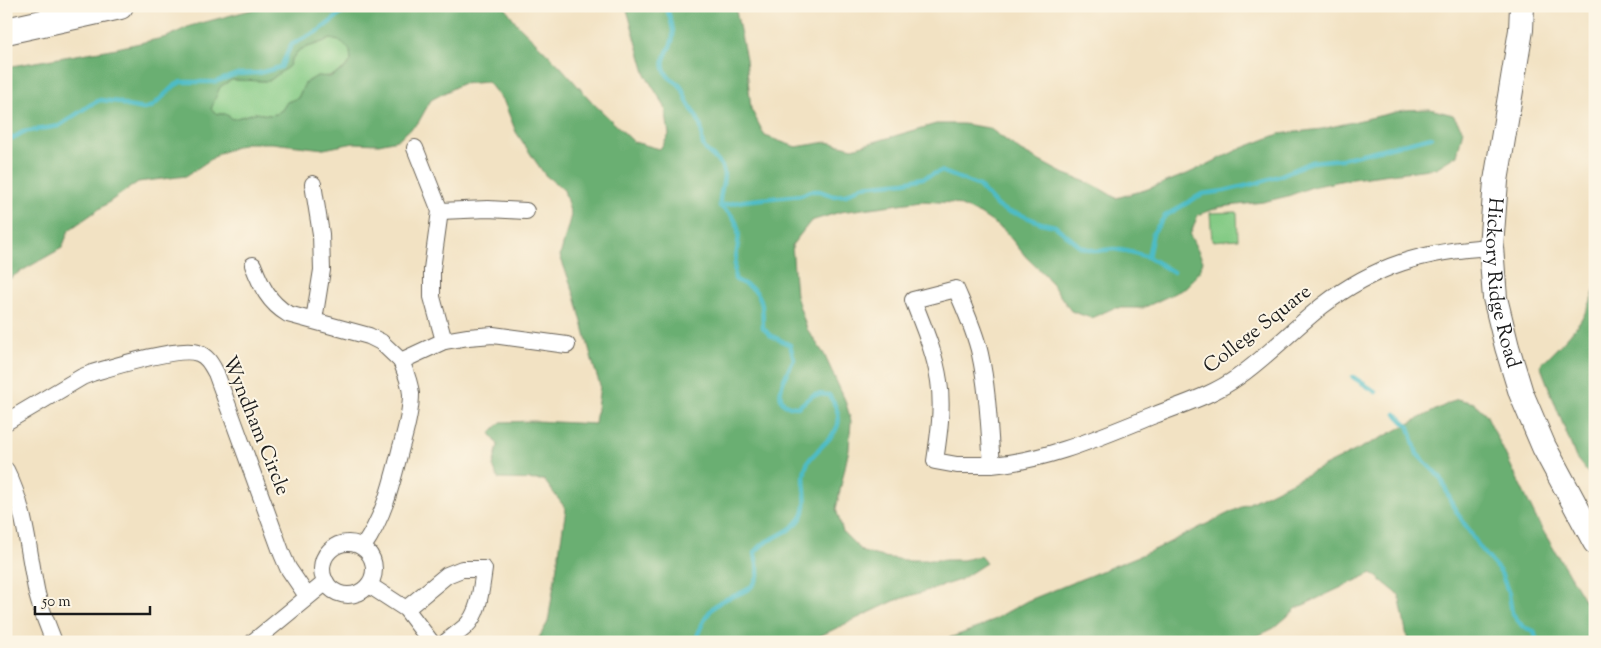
<svg xmlns="http://www.w3.org/2000/svg" width="1601" height="648" font-family="'Sorts Mill Goudy',serif">
<style>
.green{fill:#84cb85;stroke:#507450}
.forest{fill:#6baf72;stroke:#446647;fill-rule:evenodd}
.lines{fill:none;stroke-linecap:round;stroke-linejoin:round}
.stream{stroke:#4ebcc6;stroke-width:4.5}
.street-casing{stroke:#676156;stroke-width:18}
.secondary-casing{stroke:#676156;stroke-width:26}
.primary-casing{stroke:#676156;stroke-width:28}
.street{stroke:#fff;stroke-width:16}
.secondary{stroke:#fff;stroke-width:24}
.primary{stroke:#fff;stroke-width:26}
.labels{text-anchor:middle;dominant-baseline:central;stroke-width:4;stroke-linejoin:round;paint-order:stroke}
.street-label{font-size:20px;fill:#1c1c1c;stroke:#fcf5e5}
</style>
<rect width="100%" height="100%" fill="#fcf5e5"/>
<filter id="ink" filterUnits="userSpaceOnUse"><feTurbulence type="fractalNoise" baseFrequency=".02" numOctaves="2"/><feDisplacementMap in="SourceGraphic" scale="10" xChannelSelector="R" yChannelSelector="G"/><feConvolveMatrix kernelMatrix="1 2 1 2 8 2 1 2 1" color-interpolation-filters="sRGB"/></filter>
<filter id="wash" filterUnits="userSpaceOnUse"><feTurbulence type="fractalNoise" baseFrequency=".0096" numOctaves="4" result="noise"/><feDisplacementMap in="SourceGraphic" scale="20" xChannelSelector="R" yChannelSelector="G"/><feGaussianBlur stdDeviation="1.12" result="paint"/><feColorMatrix in="noise" values="0 0 0 0 0 0 0 0 0 0 0 0 0 0 0 0 0 1.4 0 .05"/><feComposite in="paint" operator="in"/></filter>
<g filter="url(#wash)">
<rect width="100%" height="100%" fill="#f2e2c3"/>
<g class="green">
<path d="M331 39 343 42 350 50 351 61C340 73 333 78 317 76L302 89 298 98 287 102 282 110 276 114 269 115 255 113 233 119 225 114H217L211 109 219 87 231 80 269 81 289 66 291 60 299 50Z"/>
<polygon points="1237,212 1238,239 1212,241 1210,213"/>
</g>
<g class="forest">
<path d="M266 6H504L518 25 559 65 594 104 634 142 660 149 669 135 665 107 646 76 626 6H735L746 59 751 109 765 136 796 147 827 142 853 148 936 124H963L989 128 1021 151 1060 172 1094 185 1116 198 1145 190 1187 174 1240 149 1279 134 1322 129 1405 110 1430 109 1453 115 1463 130 1457 155 1436 168 1345 180 1312 187 1288 196 1263 202 1220 207 1198 215 1190 235 1203 261 1199 272 1186 288 1143 308H1114L1091 318 1071 311 1046 276 1026 257 1004 230 980 214 954 203 922 201 840 212 811 221 792 245 796 296 807 329 824 354 845 400 851 421 849 449 836 509 843 532 863 552 883 557 905 560H963L980 556 986 563 960 580 894 601 807 642H534L537 641 548 622 566 509 544 480 498 479 493 466 498 445 490 433 501 422 536 421 595 424 600 385 594 367 575 296 560 256 571 215 564 190 545 175 534 159 516 132 504 102 488 82 461 84 431 100 418 123 397 140 379 144 354 143 324 149 272 143H246L220 153 186 176 138 182 69 230 62 248 18 273 6 281V67L117 48 167 37 190 26ZM331 39 342 42 350 50 351 61 344 69 330 77 317 76 305 83 298 98 287 102 282 110 276 114 269 115 255 113 233 119 225 114H217L211 109 220 87 231 80 269 81 289 66 291 60 299 50Z"/>
<path d="M1595 288V482L1576 458 1540 365C1563 342 1587 321 1595 288Z"/>
<polygon points="1457,399 1474,403 1486,414 1539,524 1595,618 1595,642 1408,642 1399,595 1372,573 1297,608 1274,628 1255,637 1255,642 938,642 980,627 1027,601 1156,549 1373,442"/>
</g>
<g class="lines">
<g class="stream">
<path d="M666 6C669 15 674 26 673 36 673 47 661 56 664 68 666 79 676 80 681 87 684 91 685 97 687 101 692 111 699 117 701 128 703 134 700 141 704 147 709 156 719 158 723 169 727 182 718 192 720 206 723 209 729 212 732 216 747 234 731 260 735 279 740 283 748 285 753 289 765 298 762 315 763 328L770 335 790 345 794 359C786 375 766 407 798 407 812 397 810 392 829 395 847 421 838 431 818 450 815 454 810 458 808 462 798 479 812 500 801 518 794 529 781 534 770 540 764 542 759 548 755 552 755 559 759 568 758 575 755 592 732 595 720 602 707 610 700 628 695 642"/>
<polyline points="6,135 13,138 23,132 59,126 90,105 100,100 119,102 127,106 144,109 153,106 174,86 181,82 215,82 237,74 259,73 281,67 291,45 320,30 351,6"/>
<polyline points="720,206 743,201 801,195 810,191 820,191 833,196 846,195 862,186 905,182 923,178 941,171 979,186 997,206 1008,212 1019,214 1041,223 1055,226 1081,247 1096,251 1114,249 1131,252 1148,257 1173,272"/>
<polyline points="1148,257 1153,233 1165,216 1202,194 1224,191 1257,183 1279,176 1311,162 1342,159 1431,137"/>
<polyline points="1353,377 1376,392"/>
<polyline points="1396,414 1409,427 1417,454 1441,478 1453,506 1480,548 1501,573 1509,594 1512,613 1523,627 1534,631 1537,642"/>
</g>
</g>
</g>
<g filter="url(#ink)">
<g class="lines">
<g class="street-casing">
<g id="street">
<polyline points="313,184 321,234 322,270 314,320"/>
<polyline points="440,211 488,209 526,211"/>
<path d="M253 265C261 286 269 303 288 314L369 336 381 342 401 361 444 341 432 297V269L440 211 415 148"/>
<polyline points="444,341 468,337 493,335 567,345"/>
<path d="M6 422 82 377 92 373C112 367 180 346 198 353 207 356 211 364 216 373L282 554 288 568 307 596"/>
<path d="M992 465H957L935 461C939 435 943 407 939 381 935 353 923 326 913 300L956 289C965 310 975 331 980 354 988 390 989 428 992 465 1050 460 1102 436 1155 415 1183 404 1213 395 1238 377 1268 356 1293 329 1322 306 1375 265 1425 251 1491 247"/>
<path d="M6 470C26 509 28 551 37 594 41 610 48 626 54 642"/>
<circle cx="348" cy="569" r="26"/>
<path d="M363 547C384 517 392 483 401 447 406 430 411 412 411 394 410 382 405 371 401 361"/>
<polyline points="369,585 406,609 431,642"/>
<path d="M406 609 447 575 462 569H484C481 588 480 613 465 627 459 632 452 637 446 642"/>
<polyline points="253,642 326,582"/>
</g>
</g>
<g class="secondary-casing">
<g id="secondary">
<path id="s1" d="M1522 6 1521 30 1496 181 1491 247 1495 298 1507 347 1521 393 1544 447 1595 542"/>
</g>
</g>
<g class="primary-casing">
<polyline id="primary" points="6,31 120,6"/>
</g>
<use href="#street" class="street"/>
<use href="#secondary" class="secondary"/>
<use href="#primary" class="primary"/>
</g>
</g>
<g class="labels">
<g class="street-label">
<text stroke="none"><textPath href="#s1" startOffset="280">Hickory Ridge Road</textPath></text>
<text transform="translate(1258 330) rotate(-38)">College Square</text>
<text transform="translate(255 426) rotate(68)">Wyndham Circle</text>
</g>
</g>
<rect width="1601" height="648" fill="none" stroke="#fcf5e5" stroke-width="25"/>
<path d="M35 606v8h115v-8" fill="none" stroke="#1c1c1c" stroke-width="2.5"/>
<text x="42" y="606" font-size="15" fill="#1c1c1c" stroke="#fcf5e5" stroke-width="4" paint-order="stroke">50 m</text>
</svg>
